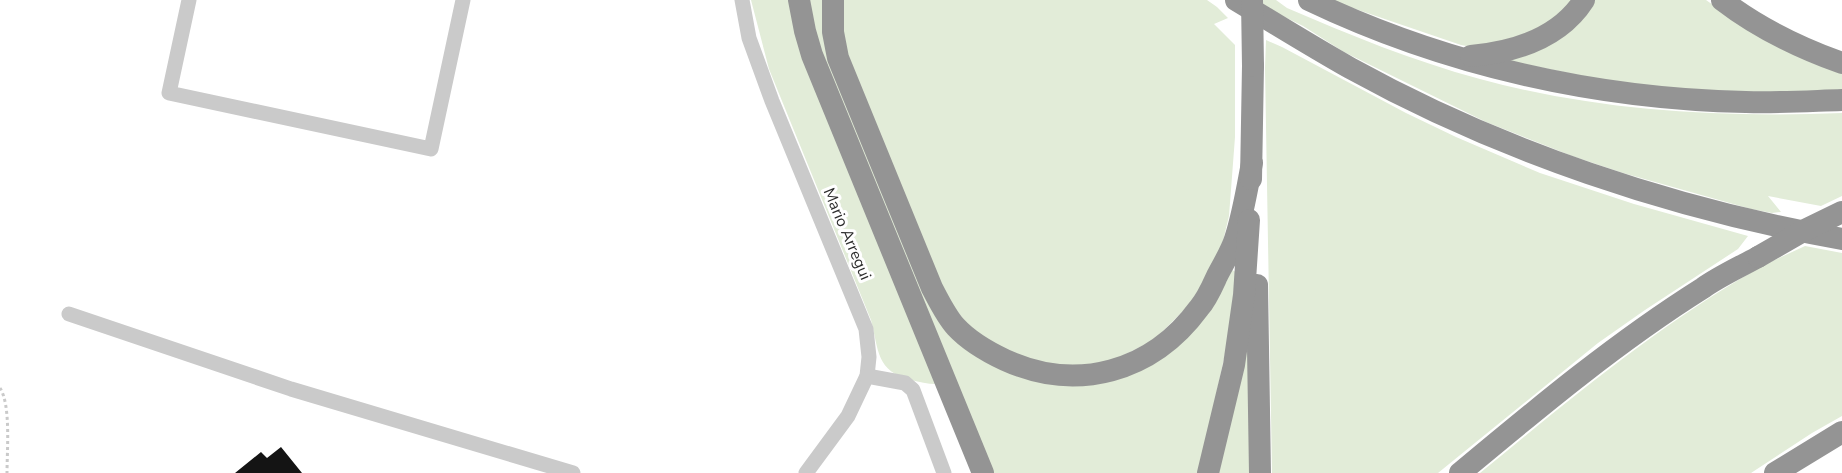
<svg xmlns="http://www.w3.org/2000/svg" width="1842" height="473" font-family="'Nunito Sans',sans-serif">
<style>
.green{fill:#e2ecd8}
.building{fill:#141414}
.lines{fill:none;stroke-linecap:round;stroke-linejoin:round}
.path{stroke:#cacaca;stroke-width:3;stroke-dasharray:3 3;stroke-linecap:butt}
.minor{stroke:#cacaca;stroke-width:15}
.highway{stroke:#949494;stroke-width:22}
.highway-bridge{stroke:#949494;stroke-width:22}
.labels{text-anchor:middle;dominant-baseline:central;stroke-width:6;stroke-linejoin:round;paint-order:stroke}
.street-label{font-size:16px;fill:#2d2d2d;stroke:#fff}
</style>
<rect width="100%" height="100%" fill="#fff"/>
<g class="green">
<path d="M751 0H790L936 384C927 384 920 382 911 380 876 371 879 351 871 320L769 69Z"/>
<polygon points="808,0 824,0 823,17 971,350 1122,376 1228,268 1236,272 1228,340 1199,473 991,473 817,41"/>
<polygon points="844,0 1207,0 1217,7 1228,18 1214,24 1235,45 1235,137 1229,216 1222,245 1198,296 1154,340 1110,362 1062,367 1007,354 968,325 942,292 848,57 843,36"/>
<path d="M1250 0H1276L1287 8C1350 35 1413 61 1480 79 1597 111 1721 118 1842 113V196L1821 206 1768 196 1781 212 1772 213 1751 209 1623 173 1572 156 1486 122 1344 52 1303 26Z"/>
<polygon points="1329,0 1577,0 1553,26 1477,48 1461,45"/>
<polygon points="1593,0 1706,0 1730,17 1842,72 1842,93 1802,95 1632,86 1509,61"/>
<polygon points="1266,40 1282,47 1406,113 1456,137 1540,173 1634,204 1748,236 1738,249 1645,310 1598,343 1438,473 1272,473 1265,68"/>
<path d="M1805 246 1842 253V416L1812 433 1751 473H1480C1569 400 1658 325 1759 268 1774 260 1790 253 1805 246Z"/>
<polygon points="1248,275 1254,473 1214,473"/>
</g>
<polygon class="building" points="281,447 302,473 235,473 261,452 267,458"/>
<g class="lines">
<path class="path" d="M0 388C11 405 7 451 7 473"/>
<g class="minor">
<polyline points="189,0 169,93 431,149 463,0"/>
<polyline points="742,0 749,38 772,101 866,329 869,357 867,376 848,416 806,473"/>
<polyline points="69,314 291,389 573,473"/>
<polyline points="867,376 905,383 913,390 944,473"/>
</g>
<g class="highway">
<polyline points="799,0 805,31 812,55 983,473"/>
<path d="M833 0V32L838 58 932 288C939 301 946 316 956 327 969 341 988 352 1005 360 1077 393 1152 372 1199 308 1207 299 1212 287 1217 276 1223 264 1231 252 1235 239 1243 215 1247 189 1252 163"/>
<path d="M1236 0C1274 23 1311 46 1350 68 1500 151 1673 209 1842 239"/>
<path d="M1309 0C1445 65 1596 99 1746 102 1778 103 1810 101 1842 100"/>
<path d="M1722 0C1757 27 1800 48 1842 63"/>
<path d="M1471 56C1514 52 1559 39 1584 0"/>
<polyline points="1251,179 1253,66"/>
<polyline points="1257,285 1260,473"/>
<polyline points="1208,473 1234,365 1244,295 1249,220"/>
<path d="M1460 473C1538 408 1617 342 1703 288 1720 276 1740 267 1758 257"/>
<polyline points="1775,473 1842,432"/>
</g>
<g class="highway-bridge">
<polyline points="1252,0 1253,66"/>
<polyline points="1758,257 1805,230 1842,212"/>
</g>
</g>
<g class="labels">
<g class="street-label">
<text transform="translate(847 234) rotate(67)">Mario Arregui</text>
</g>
</g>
</svg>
